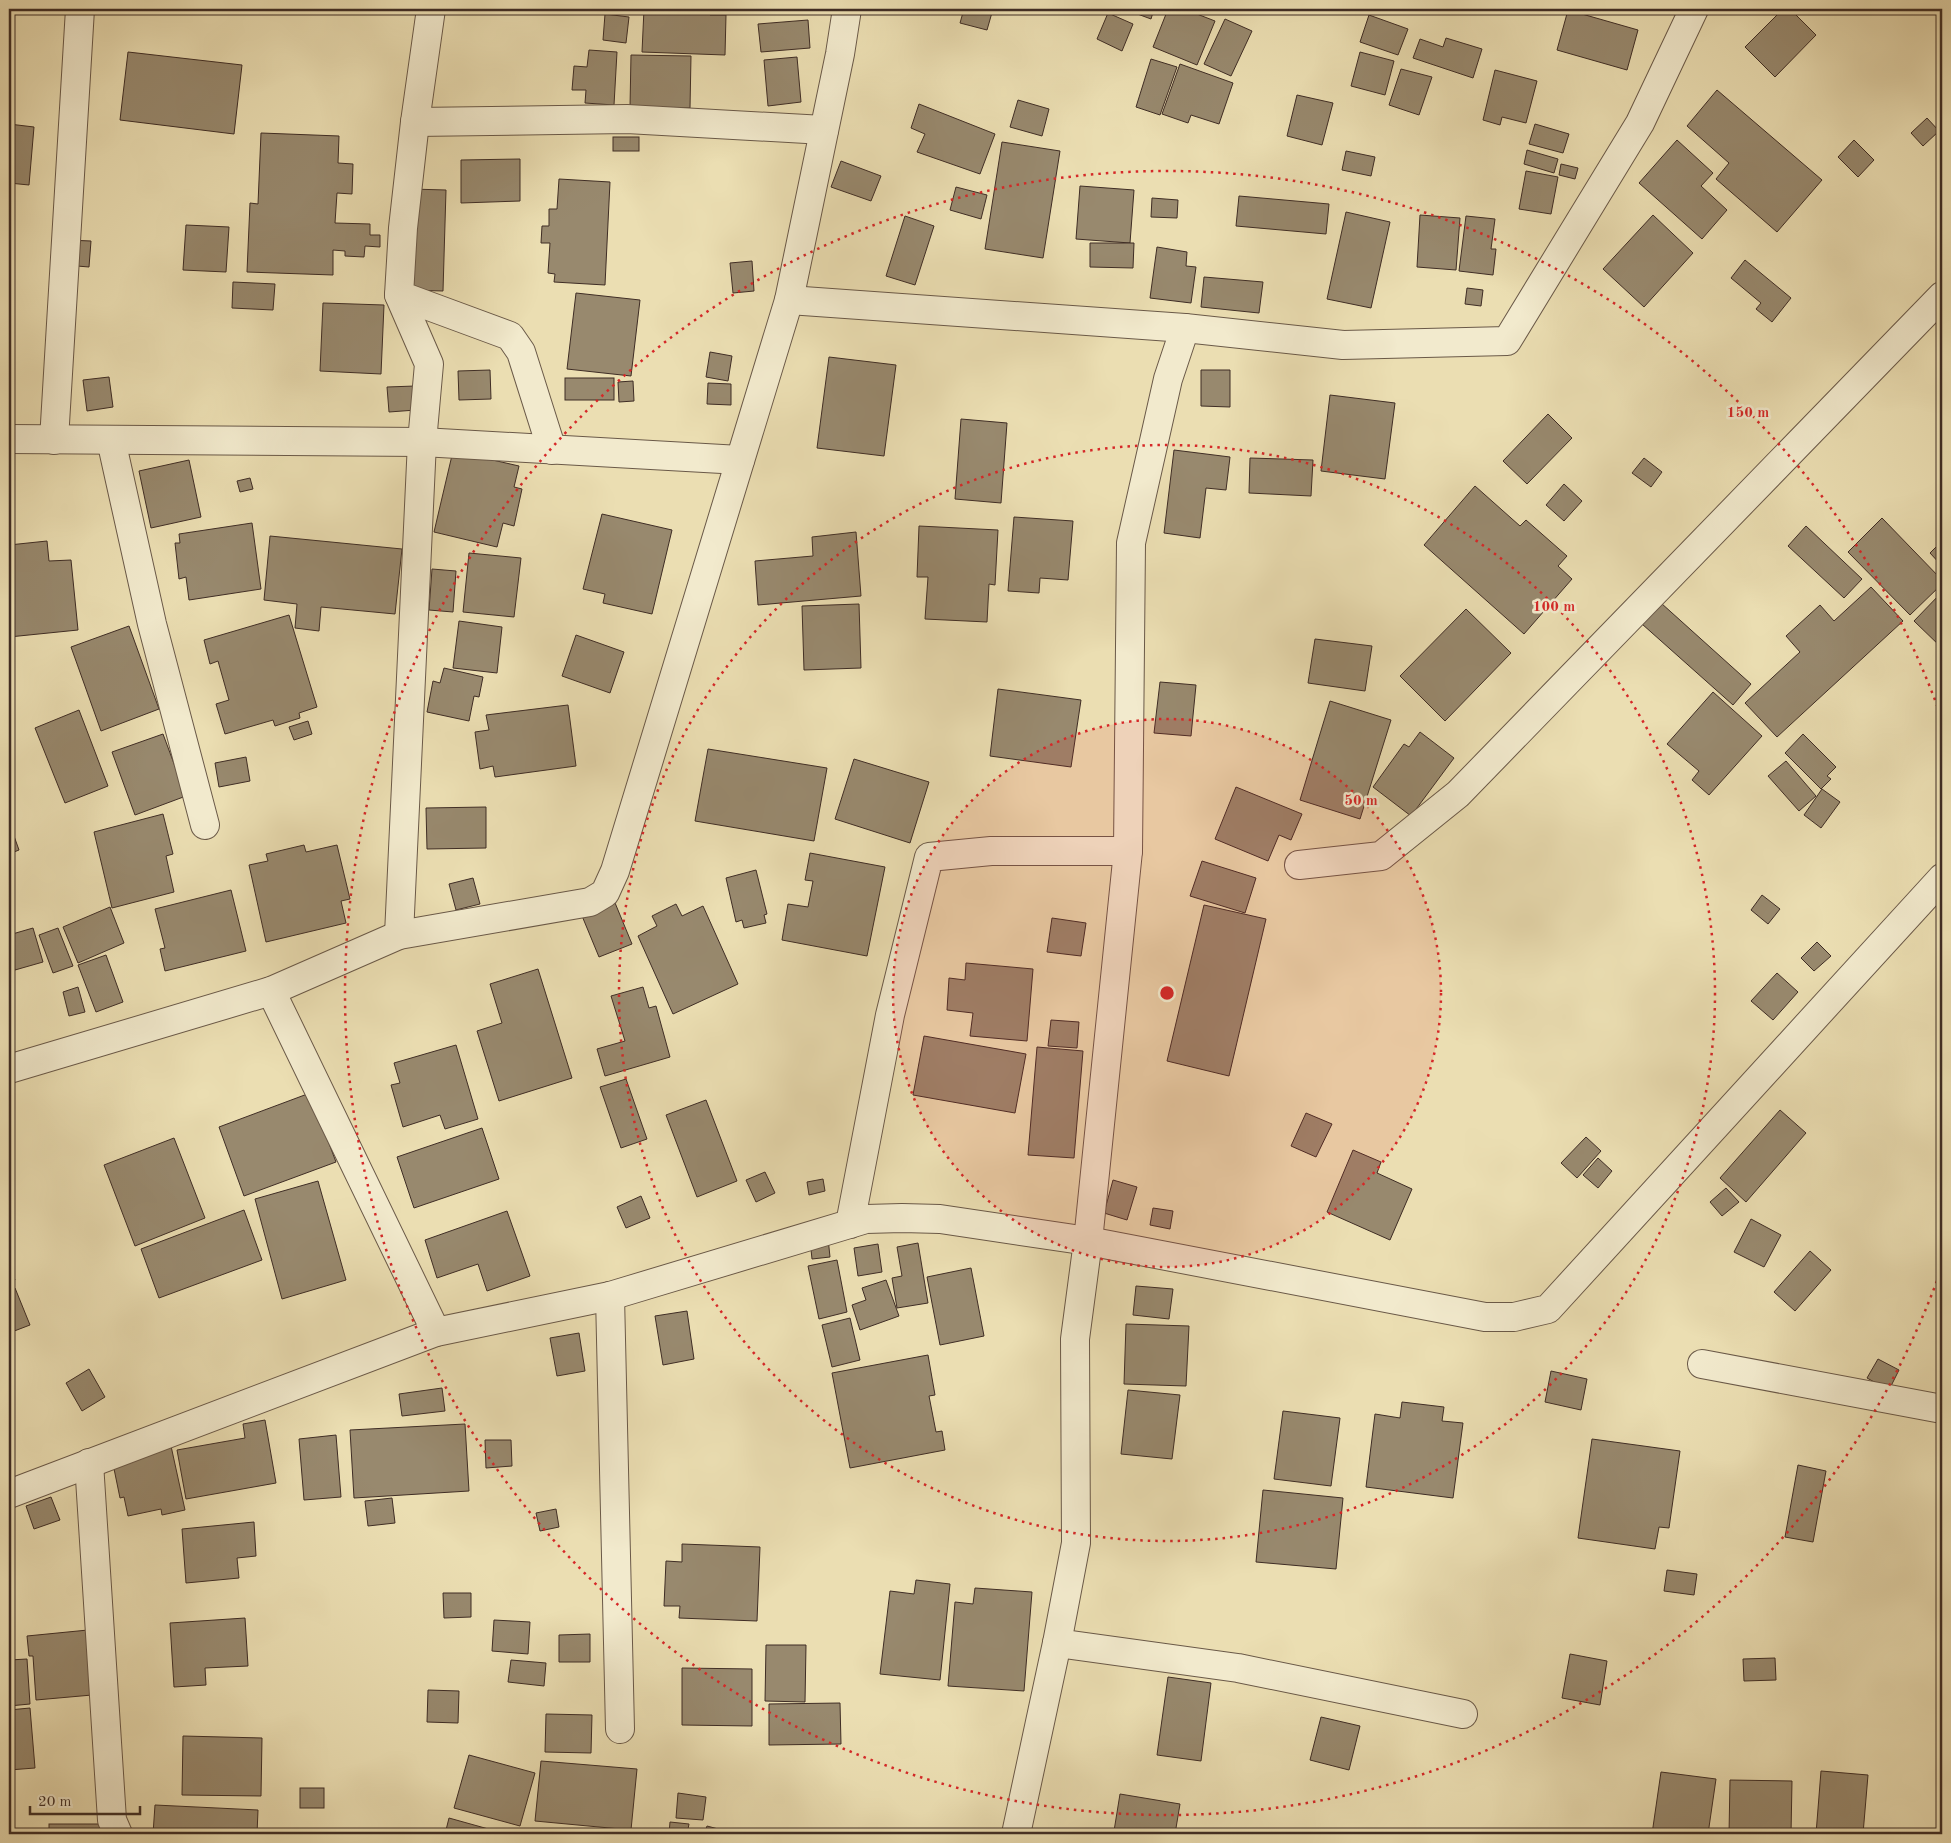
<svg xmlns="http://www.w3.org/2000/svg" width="1951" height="1843" font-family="'Old Standard TT',serif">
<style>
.building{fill:#98896e;stroke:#3f2d25}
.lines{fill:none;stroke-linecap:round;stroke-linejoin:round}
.street-casing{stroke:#6a5948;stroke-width:30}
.street{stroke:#f2eacd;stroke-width:28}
.ring{fill:none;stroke:#d62828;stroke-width:2.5;stroke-dasharray:2.5 5}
.centre{fill:#d62828;stroke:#f2eacd;stroke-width:2.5}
.ring-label{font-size:15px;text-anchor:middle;font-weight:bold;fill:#d62828;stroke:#f2eacd;stroke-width:5;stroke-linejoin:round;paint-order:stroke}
</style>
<rect width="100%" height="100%" fill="#ebdeb2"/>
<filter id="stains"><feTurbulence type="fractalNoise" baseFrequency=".004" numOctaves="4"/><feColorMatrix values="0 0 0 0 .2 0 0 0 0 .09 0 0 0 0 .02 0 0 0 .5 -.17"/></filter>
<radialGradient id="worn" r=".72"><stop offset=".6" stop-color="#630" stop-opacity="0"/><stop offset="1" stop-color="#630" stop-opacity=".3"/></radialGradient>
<g class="building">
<polygon points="644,9 710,9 710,15 726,15 725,55 642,52"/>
<polygon points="964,9 993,9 987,30 960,23"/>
<polygon points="1124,9 1154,9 1151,19"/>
<polygon points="1168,9 1184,9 1215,21 1197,65 1153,47"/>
<polygon points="1191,9 1204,9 1202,14"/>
<polygon points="1783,9 1790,9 1816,35 1775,77 1745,47"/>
<polygon points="1568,10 1638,30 1627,70 1557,50"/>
<polygon points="1108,13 1133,24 1122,51 1097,39"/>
<polygon points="605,14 629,17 626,43 603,40"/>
<polygon points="1369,15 1408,29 1398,55 1360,42"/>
<polygon points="1225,19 1252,31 1231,76 1204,64"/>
<polygon points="808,20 810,48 761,52 758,24"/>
<polygon points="1446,38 1482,49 1473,78 1413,58 1420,39 1443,47"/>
<polygon points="589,50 617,52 614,105 585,103 586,90 572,90 574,66 587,67"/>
<polygon points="128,52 242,65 234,134 120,120"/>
<polygon points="1360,52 1394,61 1385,95 1351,86"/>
<polygon points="631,55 691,56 690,108 630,107"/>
<polygon points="797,57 801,102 768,106 764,60"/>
<polygon points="1151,59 1177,67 1160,115 1136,107"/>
<polygon points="1180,64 1233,83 1219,124 1191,115 1188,123 1162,114"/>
<polygon points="1401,69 1432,77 1419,115 1389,105"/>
<polygon points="1495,70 1537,81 1526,123 1502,117 1500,125 1483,120"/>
<polygon points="1717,90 1822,180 1777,232 1716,179 1729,163 1687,126"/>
<polygon points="1297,95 1333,103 1322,145 1287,136"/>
<polygon points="1018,100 1049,109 1042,136 1010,127"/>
<polygon points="919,104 995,134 980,174 917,152 925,134 911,128"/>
<polygon points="1927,118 1939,131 1923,146 1911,133"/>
<polygon points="9,124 34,127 29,185 9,183"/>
<polygon points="1535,124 1569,134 1563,153 1529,144"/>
<polygon points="261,133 339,136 338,163 353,164 352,194 337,193 335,223 370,224 370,235 380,235 380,247 365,246 364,257 345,256 345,251 333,250 333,275 247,272 250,203 258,204"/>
<polygon points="1942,136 1942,147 1937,142"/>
<rect x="613" y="137" width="26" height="14"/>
<polygon points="1677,140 1713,173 1701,186 1727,210 1702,239 1639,183"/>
<polygon points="1854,140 1874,160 1858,177 1838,157"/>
<polygon points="1002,142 1060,151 1043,258 985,249"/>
<polygon points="1527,150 1558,159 1554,173 1524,164"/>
<polygon points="1346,151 1375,157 1371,176 1342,170"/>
<polygon points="520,159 520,201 461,203 461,160"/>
<polygon points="841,161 881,176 871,201 831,187"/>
<polygon points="1561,164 1578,168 1575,179 1559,175"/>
<polygon points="1526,171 1558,177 1551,214 1519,209"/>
<polygon points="559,179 610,182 605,285 554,282 555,274 548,273 550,243 541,243 542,226 549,226 549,209 557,209"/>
<polygon points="1080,186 1134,190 1130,243 1076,239"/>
<polygon points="956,187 987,195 981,219 950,210"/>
<polygon points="411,189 446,190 443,291 408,290"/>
<polygon points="1239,196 1329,204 1326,234 1236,226"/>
<polygon points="1152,198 1178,200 1177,218 1151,217"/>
<polygon points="1346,212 1390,222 1371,308 1327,299"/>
<polygon points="1420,215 1460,218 1456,270 1417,267"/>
<polygon points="1653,215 1693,253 1644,307 1603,269"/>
<polygon points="905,216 934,226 915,285 886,276"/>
<polygon points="1466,216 1495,219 1491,249 1496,249 1493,275 1459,271"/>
<polygon points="186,225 229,227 226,272 183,270"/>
<polygon points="67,240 91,241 89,267 65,265"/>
<polygon points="1090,243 1134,243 1133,268 1090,267"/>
<polygon points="1157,247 1187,252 1186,266 1196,267 1191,303 1150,298"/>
<polygon points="1745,260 1791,298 1772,322 1756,309 1761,303 1731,278"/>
<polygon points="752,261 754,291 733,293 730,263"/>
<polygon points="1204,277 1263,282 1259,313 1201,307"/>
<polygon points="233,282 275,284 273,310 232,308"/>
<polygon points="1467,288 1483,290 1481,306 1465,304"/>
<polygon points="576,293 640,300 631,376 567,369"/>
<polygon points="323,303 384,305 381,374 320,371"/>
<polygon points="9,309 14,309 12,381 9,381"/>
<polygon points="710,352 732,356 728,381 706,377"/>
<polygon points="829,357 896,365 884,456 817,448"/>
<polygon points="490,370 491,399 459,400 458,371"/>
<polygon points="1201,370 1230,370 1230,407 1201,406"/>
<polygon points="109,377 113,407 87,411 83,380"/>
<rect x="565" y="378" width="49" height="22"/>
<polygon points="633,381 634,401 619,402 618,382"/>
<polygon points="708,383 731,384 731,405 707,404"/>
<polygon points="415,386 416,410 389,412 387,387"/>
<polygon points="1330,395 1395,403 1385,479 1321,471"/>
<polygon points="1548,414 1572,438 1527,484 1503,461"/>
<polygon points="961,419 1007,423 1001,503 955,499"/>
<polygon points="1174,450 1230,457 1226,490 1206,488 1200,538 1164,533"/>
<polygon points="453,451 519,466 514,487 522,489 514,526 503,523 497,547 434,532"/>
<polygon points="1250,458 1313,460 1311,496 1249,493"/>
<polygon points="1644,458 1662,472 1651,487 1632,473"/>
<polygon points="189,460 201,517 151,528 139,471"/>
<polygon points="250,478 253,489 240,492 237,481"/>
<polygon points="1564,484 1582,501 1564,521 1546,505"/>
<polygon points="1475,486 1520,526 1526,520 1567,556 1558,566 1572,579 1524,634 1424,545"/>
<polygon points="602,514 672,530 652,614 603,603 605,594 583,589"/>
<polygon points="1014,517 1073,521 1068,580 1040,578 1039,593 1008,591"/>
<polygon points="1882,518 1942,580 1942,584 1910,615 1848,552"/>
<polygon points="252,523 261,589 189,600 186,577 179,579 175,543 180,543 179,534"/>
<polygon points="919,526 998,530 995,585 989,584 987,622 925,619 928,577 917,577"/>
<polygon points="1806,526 1862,579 1844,598 1788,546"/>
<polygon points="856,532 861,596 758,605 755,561 813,556 812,537"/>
<polygon points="270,536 402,549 395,614 321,607 319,631 295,628 297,604 264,600"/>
<polygon points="47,541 49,561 71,560 78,630 9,637 9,561 11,561 9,545"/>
<polygon points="1942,541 1942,566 1930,553"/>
<polygon points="469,553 521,558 514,617 463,612"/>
<polygon points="432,569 456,571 453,612 429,610"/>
<polygon points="1871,587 1903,621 1777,737 1745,703 1800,652 1786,636 1820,605 1834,621"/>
<polygon points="1942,592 1942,648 1914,621"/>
<polygon points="1661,603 1751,684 1733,705 1642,624"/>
<polygon points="859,604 861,668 804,670 802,606"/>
<polygon points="1466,609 1511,653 1445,721 1400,676"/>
<polygon points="289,615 317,707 299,713 300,718 275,726 273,720 225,734 216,704 229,700 218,661 210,664 204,640"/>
<polygon points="459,621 502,627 497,673 453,668"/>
<polygon points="129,626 159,709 101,731 71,647"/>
<polygon points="576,635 624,652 610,693 562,676"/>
<polygon points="1315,639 1372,646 1365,691 1308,683"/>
<polygon points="444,668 483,677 479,697 474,696 469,721 427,712 433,681 440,683"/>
<polygon points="1160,682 1196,685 1191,736 1154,733"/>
<polygon points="998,689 1081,700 1071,767 990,756"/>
<polygon points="1713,692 1762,736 1709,795 1692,780 1699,771 1667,744"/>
<polygon points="1330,701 1391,720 1360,819 1300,800"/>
<polygon points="568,705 576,766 495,777 493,766 480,769 475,732 489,730 486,715"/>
<polygon points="79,710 108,786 65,803 35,728"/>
<polygon points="308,721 312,734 294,740 289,727"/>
<polygon points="1420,732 1454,758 1411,816 1373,787 1404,744 1409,747"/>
<polygon points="163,734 186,796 135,815 112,752"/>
<polygon points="1803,734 1836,767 1827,776 1831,779 1821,789 1785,753"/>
<polygon points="708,749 827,768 814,841 695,821"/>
<polygon points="246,757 250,781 219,787 215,763"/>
<polygon points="854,759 929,782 910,843 835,819"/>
<polygon points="1786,761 1816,796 1799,811 1768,776"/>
<polygon points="1236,787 1302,814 1291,840 1279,835 1268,861 1215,839"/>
<polygon points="1822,789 1840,802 1821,828 1804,815"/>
<polygon points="486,807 486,848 427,849 426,808"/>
<polygon points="163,814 173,854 166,856 174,892 112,908 94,832"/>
<polygon points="9,822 19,850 9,854"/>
<polygon points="304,845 306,852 337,845 350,899 341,901 346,923 266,942 249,865 268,861 266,854"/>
<polygon points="810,853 885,867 867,956 782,940 788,904 808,907 813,881 805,880"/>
<polygon points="1202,861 1256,878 1245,913 1190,896"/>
<polygon points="756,870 767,914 764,915 766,923 744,928 742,920 736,922 726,878"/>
<polygon points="473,878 480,904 456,910 449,884"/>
<polygon points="231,890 246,951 165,971 160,949 165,948 155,909"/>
<polygon points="1762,895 1780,909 1768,924 1751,910"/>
<polygon points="613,898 632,944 599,957 580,911"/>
<polygon points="676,904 682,916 703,906 738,984 673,1014 638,936 657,926 652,916"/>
<polygon points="1204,905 1266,919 1229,1076 1167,1061"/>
<polygon points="110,907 124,943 78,963 63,927"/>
<polygon points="1052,918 1086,923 1081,956 1047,952"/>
<polygon points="33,928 43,962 15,970 9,948 9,935"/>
<polygon points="58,928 73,966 53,973 39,935"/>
<polygon points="1817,942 1831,956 1814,971 1801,958"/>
<polygon points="106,955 123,1002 96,1012 78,965"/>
<polygon points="966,963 1033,969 1027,1041 970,1036 973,1013 947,1010 949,978 965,980"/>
<polygon points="538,969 572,1078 499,1101 477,1031 502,1023 490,984"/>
<polygon points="1777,973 1798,992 1773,1020 1751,1001"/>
<polygon points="78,987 85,1012 69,1016 63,992"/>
<polygon points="643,987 649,1008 656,1006 670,1057 605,1076 597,1049 625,1041 611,996"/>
<polygon points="1051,1020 1079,1022 1077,1048 1048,1046"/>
<polygon points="924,1036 1026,1054 1015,1113 913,1095"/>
<polygon points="456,1045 478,1119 445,1129 440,1115 403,1127 391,1085 400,1083 394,1063"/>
<polygon points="1037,1047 1083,1051 1074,1158 1028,1155"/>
<polygon points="626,1079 647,1139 621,1148 600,1087"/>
<polygon points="310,1093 336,1162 244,1196 219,1127"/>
<polygon points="706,1100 737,1181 697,1197 666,1115"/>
<polygon points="1780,1110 1806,1133 1746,1202 1720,1178"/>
<polygon points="1306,1113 1332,1124 1316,1157 1291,1146"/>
<polygon points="482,1128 499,1179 414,1208 397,1157"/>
<polygon points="1586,1137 1601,1151 1577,1178 1561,1163"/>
<polygon points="174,1138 205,1218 135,1246 104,1165"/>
<polygon points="1353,1150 1381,1162 1377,1173 1412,1189 1390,1240 1327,1212"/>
<polygon points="1598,1158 1612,1171 1598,1188 1583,1175"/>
<polygon points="765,1172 775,1193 756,1202 746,1180"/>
<polygon points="823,1179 825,1191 809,1195 807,1182"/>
<polygon points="1113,1180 1137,1187 1127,1220 1104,1213"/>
<polygon points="318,1181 346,1280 282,1299 255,1199"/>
<polygon points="1726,1188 1739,1202 1722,1216 1710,1202"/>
<polygon points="641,1196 650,1218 626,1228 617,1207"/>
<polygon points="1153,1208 1173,1211 1170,1229 1150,1225"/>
<polygon points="244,1210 262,1260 159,1298 141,1249"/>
<polygon points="507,1211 530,1276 487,1291 478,1264 437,1278 425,1240"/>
<polygon points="1751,1219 1781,1235 1764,1267 1734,1252"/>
<polygon points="828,1238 830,1257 812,1259 810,1240"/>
<polygon points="918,1243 928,1303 897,1308 892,1278 902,1276 897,1247"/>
<polygon points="878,1244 882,1272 858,1276 854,1248"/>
<polygon points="1810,1251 1831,1270 1795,1311 1774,1292"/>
<polygon points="837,1260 847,1312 819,1319 808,1266"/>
<polygon points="9,1265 15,1280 9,1283"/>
<polygon points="971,1268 984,1336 940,1345 927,1277"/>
<polygon points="886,1280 899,1316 860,1330 852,1305 866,1300 862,1288"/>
<polygon points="1136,1286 1173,1289 1169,1319 1133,1315"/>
<polygon points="15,1288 30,1325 9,1333 9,1290"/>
<polygon points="687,1311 694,1359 663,1365 655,1316"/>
<polygon points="850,1318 860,1360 832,1367 822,1325"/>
<polygon points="1126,1324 1189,1326 1186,1386 1124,1384"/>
<polygon points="579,1333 585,1371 557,1376 550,1338"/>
<polygon points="928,1355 935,1395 929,1396 936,1432 942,1431 945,1450 850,1468 832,1373"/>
<polygon points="1878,1359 1899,1370 1889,1390 1867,1378"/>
<polygon points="89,1369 105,1397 82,1411 66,1383"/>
<polygon points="1551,1371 1587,1379 1581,1410 1545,1402"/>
<polygon points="442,1388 445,1411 402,1416 399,1394"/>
<polygon points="1128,1390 1180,1395 1172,1459 1121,1454"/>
<polygon points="1402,1402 1444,1407 1442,1421 1463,1423 1453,1498 1366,1487 1375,1414 1400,1418"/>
<polygon points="1283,1411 1340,1418 1331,1486 1274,1479"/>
<polygon points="265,1420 276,1483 186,1499 177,1450 245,1438 243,1424"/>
<polygon points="465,1424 469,1491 354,1498 350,1430"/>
<polygon points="336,1435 341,1497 304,1500 299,1439"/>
<polygon points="1592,1439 1680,1451 1669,1528 1659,1527 1655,1549 1578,1538"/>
<polygon points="485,1440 511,1440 512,1466 486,1468"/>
<polygon points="171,1446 185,1510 162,1515 161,1509 128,1516 124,1497 120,1498 112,1459"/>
<polygon points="1798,1465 1826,1471 1813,1542 1785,1537"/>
<polygon points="1263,1490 1343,1498 1336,1569 1256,1562"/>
<polygon points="51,1497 60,1520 34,1529 26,1506"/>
<polygon points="392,1498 395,1523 368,1526 365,1501"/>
<polygon points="556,1509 559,1527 540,1531 536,1513"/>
<polygon points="254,1522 256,1556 237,1558 239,1578 186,1583 182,1529"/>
<polygon points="682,1544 760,1547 757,1621 679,1618 680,1606 664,1606 666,1561 682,1562"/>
<polygon points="1667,1570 1697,1574 1694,1595 1664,1591"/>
<polygon points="916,1580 950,1584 940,1680 880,1674 890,1591 914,1594"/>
<polygon points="975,1588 1032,1592 1024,1691 948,1686 955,1602 973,1604"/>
<polygon points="443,1593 471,1593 471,1617 444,1618"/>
<polygon points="245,1618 248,1666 205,1668 206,1685 174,1687 170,1623"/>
<polygon points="494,1620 530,1622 528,1654 492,1651"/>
<polygon points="88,1630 92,1695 36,1700 33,1656 29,1656 27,1636"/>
<polygon points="590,1634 590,1662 559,1662 559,1635"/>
<polygon points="766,1645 806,1645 805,1702 765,1701"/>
<polygon points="1570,1654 1607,1661 1600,1705 1562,1698"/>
<polygon points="1775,1658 1776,1680 1744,1681 1743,1659"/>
<polygon points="27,1659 30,1704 9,1706 9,1660"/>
<polygon points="511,1660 546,1663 544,1686 508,1682"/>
<polygon points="682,1668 752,1669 752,1726 682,1725"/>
<polygon points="1168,1677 1211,1683 1201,1761 1157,1755"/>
<polygon points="428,1690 459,1691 458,1723 427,1722"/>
<polygon points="840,1703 841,1744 769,1745 769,1704"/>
<polygon points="30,1708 35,1768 9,1770 9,1710"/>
<polygon points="546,1714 592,1715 591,1753 545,1752"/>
<polygon points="1321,1717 1360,1726 1349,1770 1310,1760"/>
<polygon points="183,1736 262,1738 261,1796 182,1795"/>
<polygon points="469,1755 535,1773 520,1826 454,1808"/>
<polygon points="541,1761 637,1769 631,1830 535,1821"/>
<polygon points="1821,1771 1868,1775 1863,1834 1816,1834"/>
<polygon points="1661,1772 1716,1779 1708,1834 1652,1834"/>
<polygon points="1730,1780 1792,1781 1791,1834 1729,1834"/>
<rect x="300" y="1788" width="24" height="20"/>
<polygon points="678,1793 706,1797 703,1820 676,1818"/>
<polygon points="1120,1794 1180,1804 1175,1834 1134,1834 1114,1831"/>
<polygon points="155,1805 258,1810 257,1834 153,1834"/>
<polygon points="449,1818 492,1830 490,1834 445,1834"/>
<polygon points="670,1822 689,1824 687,1834 669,1834"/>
<rect x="49" y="1824" width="52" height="10"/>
<polygon points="707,1826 737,1834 704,1834"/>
<polygon points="1089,1831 1105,1834 1088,1834"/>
</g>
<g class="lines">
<g class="street-casing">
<g id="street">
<polyline points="431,9 415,122 403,228 399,295 510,336 521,352 552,450"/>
<polyline points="415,122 627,119 824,130"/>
<polyline points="399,295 429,364 422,442 399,935"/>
<polyline points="789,300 1185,328 1343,345 1507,341 1640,123 1694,9"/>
<polyline points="9,439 422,442 740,460"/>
<polyline points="54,440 80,9"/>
<polyline points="111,440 152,624 205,825"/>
<polyline points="1299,865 1381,856 1458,794 1942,296"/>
<polyline points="271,991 436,1332"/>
<polyline points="9,1069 271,991 399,935 590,902 605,893 615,871 789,300 840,54 847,9"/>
<polyline points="850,1224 890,1015 929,857 991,851 1128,851"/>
<polyline points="610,1296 620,1729"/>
<polyline points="1702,1364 1942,1409"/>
<polyline points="89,1463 112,1820 118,1834"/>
<polyline points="9,1494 436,1332 610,1296 866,1219 902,1218 940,1219 1088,1241 1485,1317 1514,1317 1548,1309 1942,878"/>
<polyline points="1057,1643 1238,1668 1463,1714"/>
<polyline points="1016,1834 1057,1643 1076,1543 1075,1339 1088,1241 1128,851 1131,543 1168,379 1185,328"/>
</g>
</g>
<use href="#street" class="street"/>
</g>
<circle cx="1167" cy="993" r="274" fill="#d62828" fill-opacity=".12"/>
<g class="ring">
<circle cx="1167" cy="993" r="274"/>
<circle cx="1167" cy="993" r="548"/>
<path d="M1942 1267A822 822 0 1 1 1942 719"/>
</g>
<circle cx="1167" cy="993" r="8" class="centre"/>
<g class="ring-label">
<text x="1748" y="417">150 m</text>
<text x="1554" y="611">100 m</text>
<text x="1361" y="805">50 m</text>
</g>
<rect width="1951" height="1843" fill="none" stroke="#ebdeb2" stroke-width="30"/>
<rect x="10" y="10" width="1931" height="1823" fill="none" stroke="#3f2d25" stroke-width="2.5"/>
<rect x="15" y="15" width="1921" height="1813" fill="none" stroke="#3f2d25"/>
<path d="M30 1806v8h110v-8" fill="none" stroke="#3f2d25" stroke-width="2.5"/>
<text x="38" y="1806" font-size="15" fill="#3f2d25" stroke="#f2eacd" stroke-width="4" paint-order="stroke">20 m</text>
<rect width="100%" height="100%" filter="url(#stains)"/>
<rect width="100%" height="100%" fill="url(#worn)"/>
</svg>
